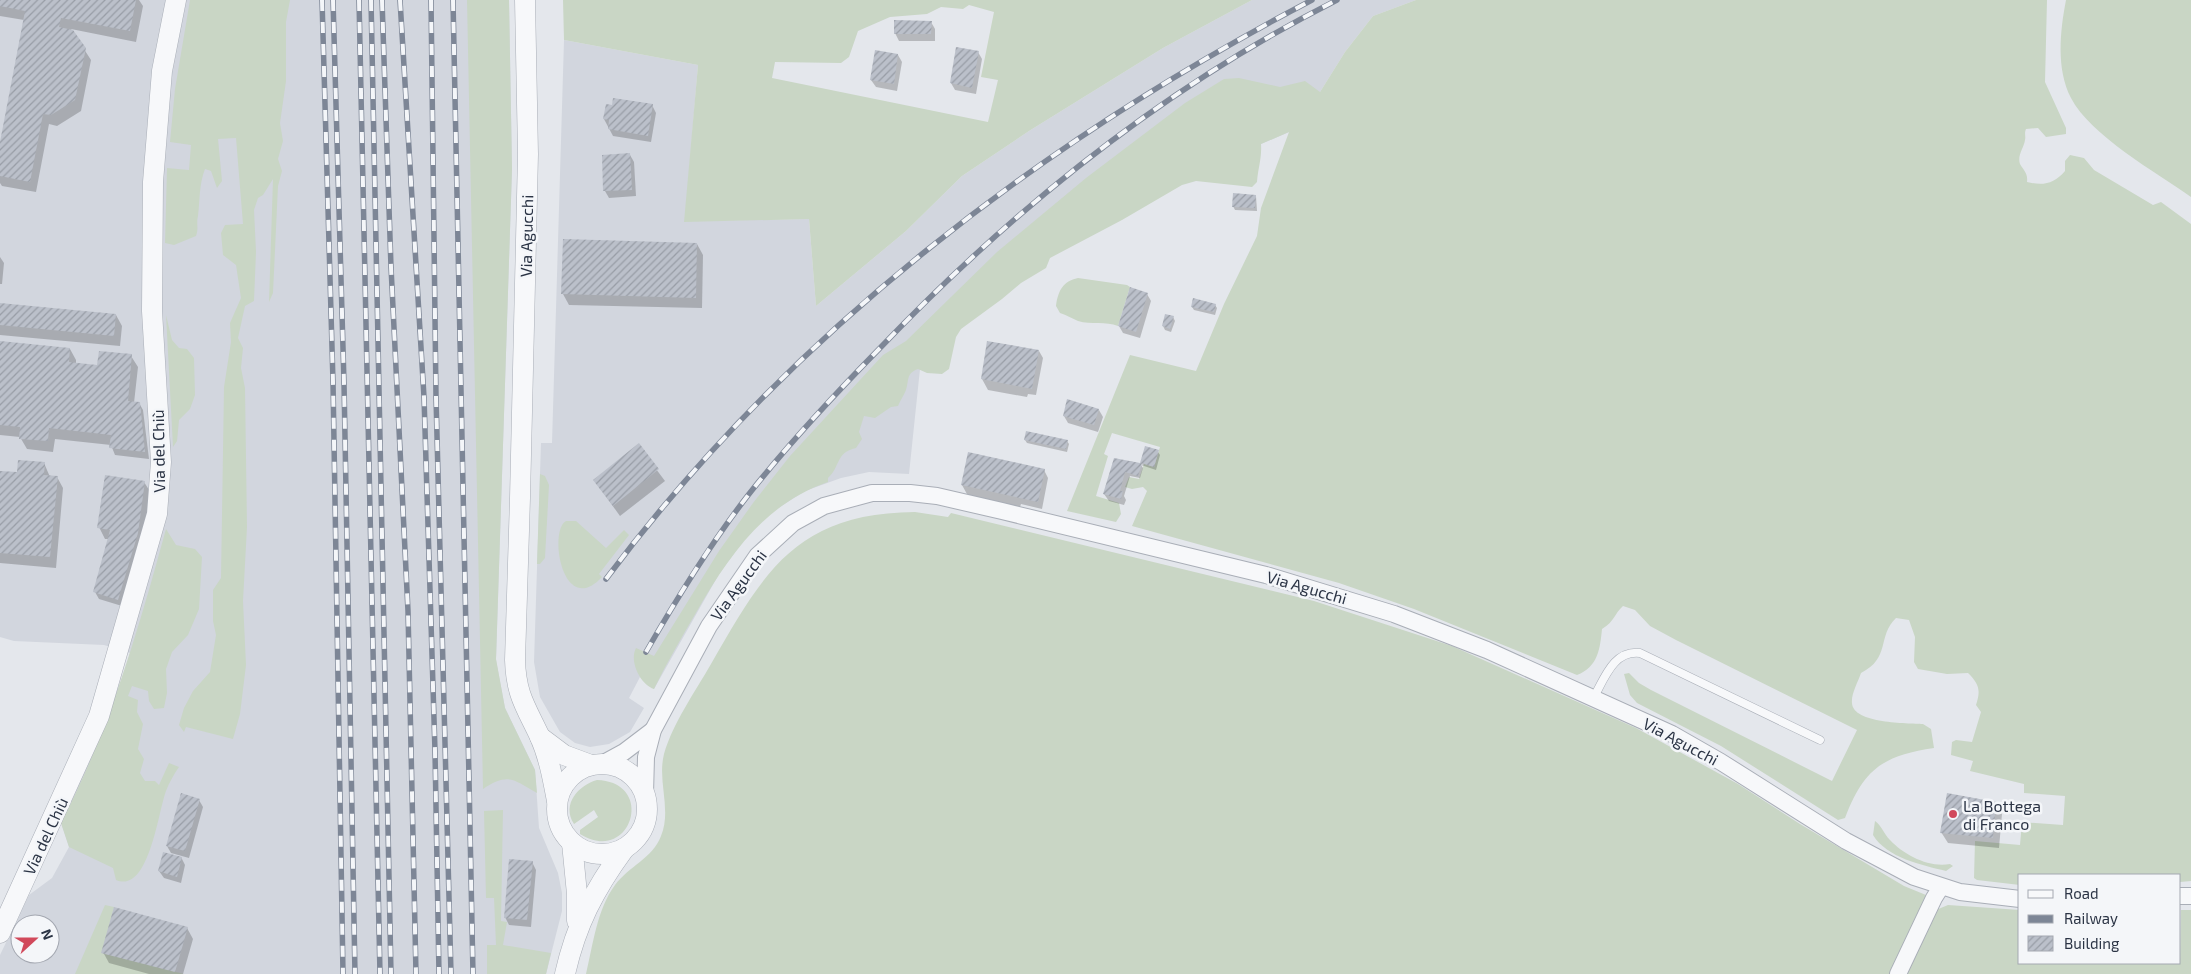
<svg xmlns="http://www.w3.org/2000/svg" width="2191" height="974" font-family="'Exo 2',sans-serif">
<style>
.built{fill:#d2d6de;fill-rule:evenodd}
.grass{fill:#c9d6c5;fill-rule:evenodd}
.shadow{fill:#0003}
.building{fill:url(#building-hatch)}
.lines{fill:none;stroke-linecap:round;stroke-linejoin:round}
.service-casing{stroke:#a9aeb7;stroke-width:9}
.minor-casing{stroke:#a9aeb7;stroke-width:18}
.tertiary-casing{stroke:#a9aeb7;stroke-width:21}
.service{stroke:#f7f8fa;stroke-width:8}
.minor{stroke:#f7f8fa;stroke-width:16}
.tertiary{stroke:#f7f8fa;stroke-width:20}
.rail-casing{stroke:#7d8696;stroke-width:5.5}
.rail{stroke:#f4f6f9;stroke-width:4;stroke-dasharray:11;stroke-linecap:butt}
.poi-dot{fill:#d1495b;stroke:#f4f6f9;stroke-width:2}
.labels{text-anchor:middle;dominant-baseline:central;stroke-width:5;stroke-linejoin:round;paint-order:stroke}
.street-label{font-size:16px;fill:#2b3445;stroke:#f4f6f9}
.poi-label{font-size:16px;fill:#2b3445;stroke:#f4f6f9;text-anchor:start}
</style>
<defs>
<pattern id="building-hatch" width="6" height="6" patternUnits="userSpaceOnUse" patternTransform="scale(1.25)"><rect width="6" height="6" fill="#bbc0ca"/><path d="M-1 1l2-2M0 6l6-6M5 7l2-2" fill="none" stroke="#989da6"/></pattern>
</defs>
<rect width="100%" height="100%" fill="#e4e7ec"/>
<g class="built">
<path d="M0 0H509L512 169 496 660 505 708 535 770 539 828 558 873 562 893V911L546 974H0V955L29 895 52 878 69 847 61 823 115 704 130 653 104 645 14 641 0 637ZM20 924H50V954H20Z"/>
<polygon points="1252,0 1416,0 1373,16 1345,52 1320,92 1289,132 1194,173 1044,247 920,369 909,474 869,472 841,478 805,491 775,510 749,533 719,574 654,689 640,677 629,698 644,708 630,732 609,744 590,747 575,743 560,732 540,697 534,662 541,443 552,443 564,40 698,65 685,221 809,219 816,306 906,231 962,176 1029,131 1163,48"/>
</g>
<g class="grass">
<path d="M190 0H290L286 22V81L280 123 283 141 278 159 282 171 278 186 273 293 269 302 273 179 263 195 258 198 254 210 256 252 254 301 245 306 238 338 243 348 241 368 245 388 247 527 243 601 246 665 240 714 233 739 186 727 184 732 179 725 184 708 193 691 210 672 216 635 213 621V590L221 578 224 387 231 342 230 323 241 298 236 265 223 255 221 233 225 225 243 224 236 138 218 139 222 181 217 188 211 171 205 169C199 184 200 200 198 216 196 224 199 228 196 236L174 245 165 243 167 168 189 170 191 145 170 142 175 89Z"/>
<path d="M467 0H509L512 169 496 659 505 708 535 770 537 793C513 780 509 772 483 789Z"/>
<path d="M563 0H1252L1163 48 1029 131 962 176 906 231 816 306 809 219 684 222 698 65 564 40ZM969 5 994 12 981 77 998 80 988 122 772 78 775 62 841 63 849 57 858 31 890 17 927 14 941 7 963 9Z"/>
<path d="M1416 0H2047L2045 82 2066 128V134L2046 137 2038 128 2026 129C2024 134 2026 136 2025 140 2024 148 2017 155 2020 164 2024 171 2028 173 2027 182 2043 186 2054 184 2065 171V161L2070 155 2084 158 2094 170 2153 205 2161 202 2191 224V881L2180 882V875H2020V885L1977 880 1974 878 1975 841 2020 845 2022 822 2063 825 2065 796 2024 793V784L1970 771 1973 761 1951 755 1952 742 1956 740 1972 742 1981 712 1976 705C1981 690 1979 684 1968 673L1947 674 1918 669 1914 662 1915 637 1909 620 1896 618C1877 636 1891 658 1861 673 1858 682 1851 694 1852 703 1853 724 1908 723 1923 724L1931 729 1934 748C1882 756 1864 769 1845 818L1838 820 1721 746 1637 703 1630 695 1624 674 1629 673 1639 683 1651 690 1832 781 1857 730 1676 640 1650 626 1635 610 1623 606C1614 614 1615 621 1602 629 1600 649 1598 667 1577 675L1414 609 1339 583 1132 526 1147 491 1143 487 1132 489 1125 487 1129 477 1139 479 1144 464 1154 467 1160 447 1112 433 1104 454 1108 456 1096 496 1119 503 1121 514 1116 522 1067 511 1130 355 1196 371 1224 304 1257 236 1261 208 1289 132 1261 144C1262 158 1258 168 1257 182L1252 187 1196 181 1182 185 1122 220 1050 258 1046 268 1021 283 1002 299 961 329 956 337 949 369 942 374 927 373 918 369C906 373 909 381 906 390 904 395 900 401 898 406L891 407 875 418 864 416 859 432 862 439 856 448C835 453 841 466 828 478V482C764 504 729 556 697 611 682 637 667 662 654 689 640 684 629 661 636 648L654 656 719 551 753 503 790 456 883 355 906 341 997 252 1086 178 1185 103 1224 79 1239 78 1280 87 1305 81 1320 92 1345 52 1373 16Z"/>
<path d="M2066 0H2191V197C2157 173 2090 135 2071 98 2056 69 2060 31 2066 0Z"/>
<path d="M1078 278 1127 285 1130 287 1118 326C1106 321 1091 325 1078 321 1071 318 1067 315 1060 313L1056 306C1058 291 1063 281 1078 278Z"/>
<polygon points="166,315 172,340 179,348 187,349 194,358 195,395 190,409 179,420 177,441 173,447"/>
<polygon points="540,474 545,476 549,485 545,558 540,564 537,564"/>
<path d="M915 512 948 517 951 513 1314 601 1452 646 1636 728 1738 784 1800 824 1904 886 1926 895 1894 974H586C593 945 597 909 615 885 629 866 652 859 661 836 672 809 657 782 664 754 673 723 695 692 711 664 764 571 797 513 915 512Z"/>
<path d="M566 521H576L606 548 624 530 629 535 599 574 602 577C563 619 548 531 566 521Z"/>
<path d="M166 529 176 545 195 549 202 557 199 609 188 635 172 652 166 669 167 693 164 708 154 709 149 701 148 691 132 686 128 696 138 700 137 712 143 724 138 749 144 759 140 773 145 781H155L159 785 169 763 179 767C174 774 169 783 166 791 158 812 149 894 116 880L113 868 69 847 61 823C110 728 138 631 166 529Z"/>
<path d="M597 780C657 782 631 866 580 834V830L598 817 594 810 574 824C561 804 579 785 597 780Z"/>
<polygon points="503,810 501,921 507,922 503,945 551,953 546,974 487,974 487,945 496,945 494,898 486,898 484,811"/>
<path d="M1875 821C1882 826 1884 834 1890 840 1904 855 1929 868 1950 864L1953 866 1946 871C1922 865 1887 858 1873 835Z"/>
<polygon points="105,905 114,907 102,953 184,974 75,974"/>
<polygon points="1948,905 2020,910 2020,963 2180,963 2181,910 2191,910 2191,974 1906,974 1936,910"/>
</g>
<g class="shadow">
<polygon points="0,0 139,0 143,6 136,42 71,29 91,60 81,111 57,126 49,124 36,192 2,186 0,183 0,149 24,20 0,16"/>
<polygon points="931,22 935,29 935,41 899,41 895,33"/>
<polygon points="957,48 978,52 982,59 976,94 955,90 951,83"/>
<polygon points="898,55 902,62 897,91 876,87 871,80"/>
<polygon points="652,105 656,113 651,142 613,136 604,119"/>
<polygon points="630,155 634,162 636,196 609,198 605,191"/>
<polygon points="1256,196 1257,211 1235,210 1233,206"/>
<polygon points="697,244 703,255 702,308 569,305 563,294"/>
<polygon points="0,257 4,263 2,284 0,284"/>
<polygon points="1147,294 1151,301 1140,338 1123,333 1119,326"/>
<polygon points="0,304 116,315 122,326 120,346 0,335"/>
<polygon points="1215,305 1217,308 1215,315 1194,310 1192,307"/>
<polygon points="1173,317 1175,321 1171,332 1165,330 1163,326"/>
<polygon points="0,342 70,349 76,360 76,364 99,366 131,356 138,367 134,403 139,403 143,410 149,459 115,455 111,445 55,439 53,452 27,449 20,437 0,435"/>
<polygon points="1039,351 1043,358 1036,395 1028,394 1027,397 988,390 982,379"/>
<polygon points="1099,410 1103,417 1098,432 1068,423 1064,416"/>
<polygon points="1025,440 1067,441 1069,444 1067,452 1027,443"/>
<polygon points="638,445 665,481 620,516 594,480"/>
<polygon points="1158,452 1160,455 1156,470 1141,465 1143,468 1140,478 1130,476 1124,496 1126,500 1124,505 1109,501 1104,494 1130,461 1143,465 1141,463"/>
<polygon points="44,463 50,477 57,477 63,488 56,568 0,563 0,472 18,474"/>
<polygon points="1044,470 1048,478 1042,509 1021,504 1020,507 968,496 962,485"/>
<polygon points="144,482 151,493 144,544 122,606 99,599 95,592 109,539 105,539 99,527"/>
<polygon points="199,800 203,807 189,858 171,853 167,846"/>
<polygon points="1995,803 2002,814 1999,848 1948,843 1941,832"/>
<polygon points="181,857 185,865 181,883 164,878 159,871"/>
<polygon points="532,862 536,870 531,927 509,925 505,917"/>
<polygon points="187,928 193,939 183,974 149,974 109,963 103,952"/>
</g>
<g class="building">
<polygon points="0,0 136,0 130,31 61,18 59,27 73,30 86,48 75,100 51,115 43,114 30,182 0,176 0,142 25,11 0,6"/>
<polygon points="894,20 932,21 931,34 894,34"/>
<polygon points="956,47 979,51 972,88 950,83"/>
<polygon points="875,50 898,54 894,84 870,80"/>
<polygon points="613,98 653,104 648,136 608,129 609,120 603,119 606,104 612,105"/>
<polygon points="630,153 632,190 603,191 602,155"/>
<polygon points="1233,193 1256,195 1255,208 1232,207"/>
<polygon points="563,239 697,243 696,298 561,294"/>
<polygon points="1130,287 1148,293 1136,332 1118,326"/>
<polygon points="1193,298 1216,304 1214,312 1191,307"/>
<polygon points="0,303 116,314 114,336 0,325"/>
<polygon points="1165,314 1174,316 1170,329 1162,326"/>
<polygon points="0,341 70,348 69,362 97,365 99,351 132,354 128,401 140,402 145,452 109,448 111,435 49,428 48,441 19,439 20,427 0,425"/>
<polygon points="987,341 1039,350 1032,389 981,379"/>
<polygon points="1067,399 1099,409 1094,425 1063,416"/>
<polygon points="1026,431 1068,440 1066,449 1024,440"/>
<polygon points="639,443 659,469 613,506 593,480"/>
<polygon points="1145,446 1159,450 1154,467 1142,463 1138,476 1125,472 1120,491 1123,491 1121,499 1103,494 1114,458 1140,463"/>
<polygon points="968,452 1045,469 1038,502 961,485"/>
<polygon points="18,460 45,462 44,475 58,476 50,557 0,553 0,471 17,472"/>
<polygon points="105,475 145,481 138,533 118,600 93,592 110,530 97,528"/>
<polygon points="181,793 200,799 185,851 166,846"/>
<polygon points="1947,793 1996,802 1993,838 1940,833"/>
<polygon points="163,852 182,857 177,877 158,871"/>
<polygon points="509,859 533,861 527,920 504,918"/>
<polygon points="114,907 188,927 175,972 101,953"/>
</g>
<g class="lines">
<g class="service-casing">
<path id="service" d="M1594 697C1605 677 1614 650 1640 653L1820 740"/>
</g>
<g class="minor-casing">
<g id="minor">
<polyline points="602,764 624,752 653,730"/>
<polyline points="645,794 646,757 653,730 709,626 757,556 793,523 824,506 872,493 910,493 937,496 1002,511 1266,575 1394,614 1487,650 1672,734 1721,762 1846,841 1914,877 1960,892 2020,899"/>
<polyline points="2180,896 2191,896"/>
<polyline points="1898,974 1934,898 1941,887"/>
</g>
</g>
<g class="tertiary-casing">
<g id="tertiary">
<path d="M525 0 528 154 520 498 515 660C516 695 526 707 540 737 549 757 553 780 557 801"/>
<polyline points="540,737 564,755 591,765"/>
<circle cx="602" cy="809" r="45"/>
<polyline points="572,843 577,894 577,921"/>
<polyline points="0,933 99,716 157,514 161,462 152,311 153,182 162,71 176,0"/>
<path d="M565 974C576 925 594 890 624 849"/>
</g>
</g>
<use href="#service" class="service"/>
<use href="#minor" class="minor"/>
<use href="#tertiary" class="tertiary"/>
<g class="rail-casing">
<g id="rail">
<polyline points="322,0 333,382 343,974"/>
<polyline points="333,0 344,383 355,974"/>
<polyline points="359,0 380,974"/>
<polyline points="371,0 391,974"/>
<polyline points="382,0 391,267 408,611 416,974"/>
<polyline points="400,0 424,397 435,751 439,974"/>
<polyline points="431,0 436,397 451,974"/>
<polyline points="453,0 473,974"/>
<path d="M606 579C789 334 1042 141 1312 0"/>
<path d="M646 652C677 598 710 544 749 494 790 442 835 394 881 347 1015 207 1165 87 1337 0"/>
</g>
</g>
<use href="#rail" class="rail"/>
</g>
<circle class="poi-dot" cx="1953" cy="814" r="5"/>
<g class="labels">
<g class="street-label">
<text transform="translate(526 236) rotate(-89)">Via Agucchi</text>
<text transform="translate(158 451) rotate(-91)">Via del Chiù</text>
<text transform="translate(738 585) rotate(-54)">Via Agucchi</text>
<text transform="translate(1307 587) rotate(16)">Via Agucchi</text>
<text transform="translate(1681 741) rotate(28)">Via Agucchi</text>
<text transform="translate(45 836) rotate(-65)">Via del Chiù</text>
</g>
<g class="poi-label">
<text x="1963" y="805">La Bottega<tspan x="1963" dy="18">di Franco</tspan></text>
</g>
</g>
<rect x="2018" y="874" width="162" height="90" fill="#f4f6f9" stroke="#a4a8b1"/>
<rect x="2028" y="890" width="25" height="8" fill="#f7f8fa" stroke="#a4a8b1"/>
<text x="2064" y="899" font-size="15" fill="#2b3445">Road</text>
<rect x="2028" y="915" width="25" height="8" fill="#7d8696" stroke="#a4a8b1"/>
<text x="2064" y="924" font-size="15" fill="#2b3445">Railway</text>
<rect x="2028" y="936" width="25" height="15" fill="url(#building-hatch)" stroke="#a4a8b1"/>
<text x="2064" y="949" font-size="15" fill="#2b3445">Building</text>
<g transform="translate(35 939) rotate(69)"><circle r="24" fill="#f4f6f9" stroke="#a4a8b1"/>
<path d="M0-4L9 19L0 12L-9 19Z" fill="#d1495b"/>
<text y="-8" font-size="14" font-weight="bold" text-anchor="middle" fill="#2b3445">N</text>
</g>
</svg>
